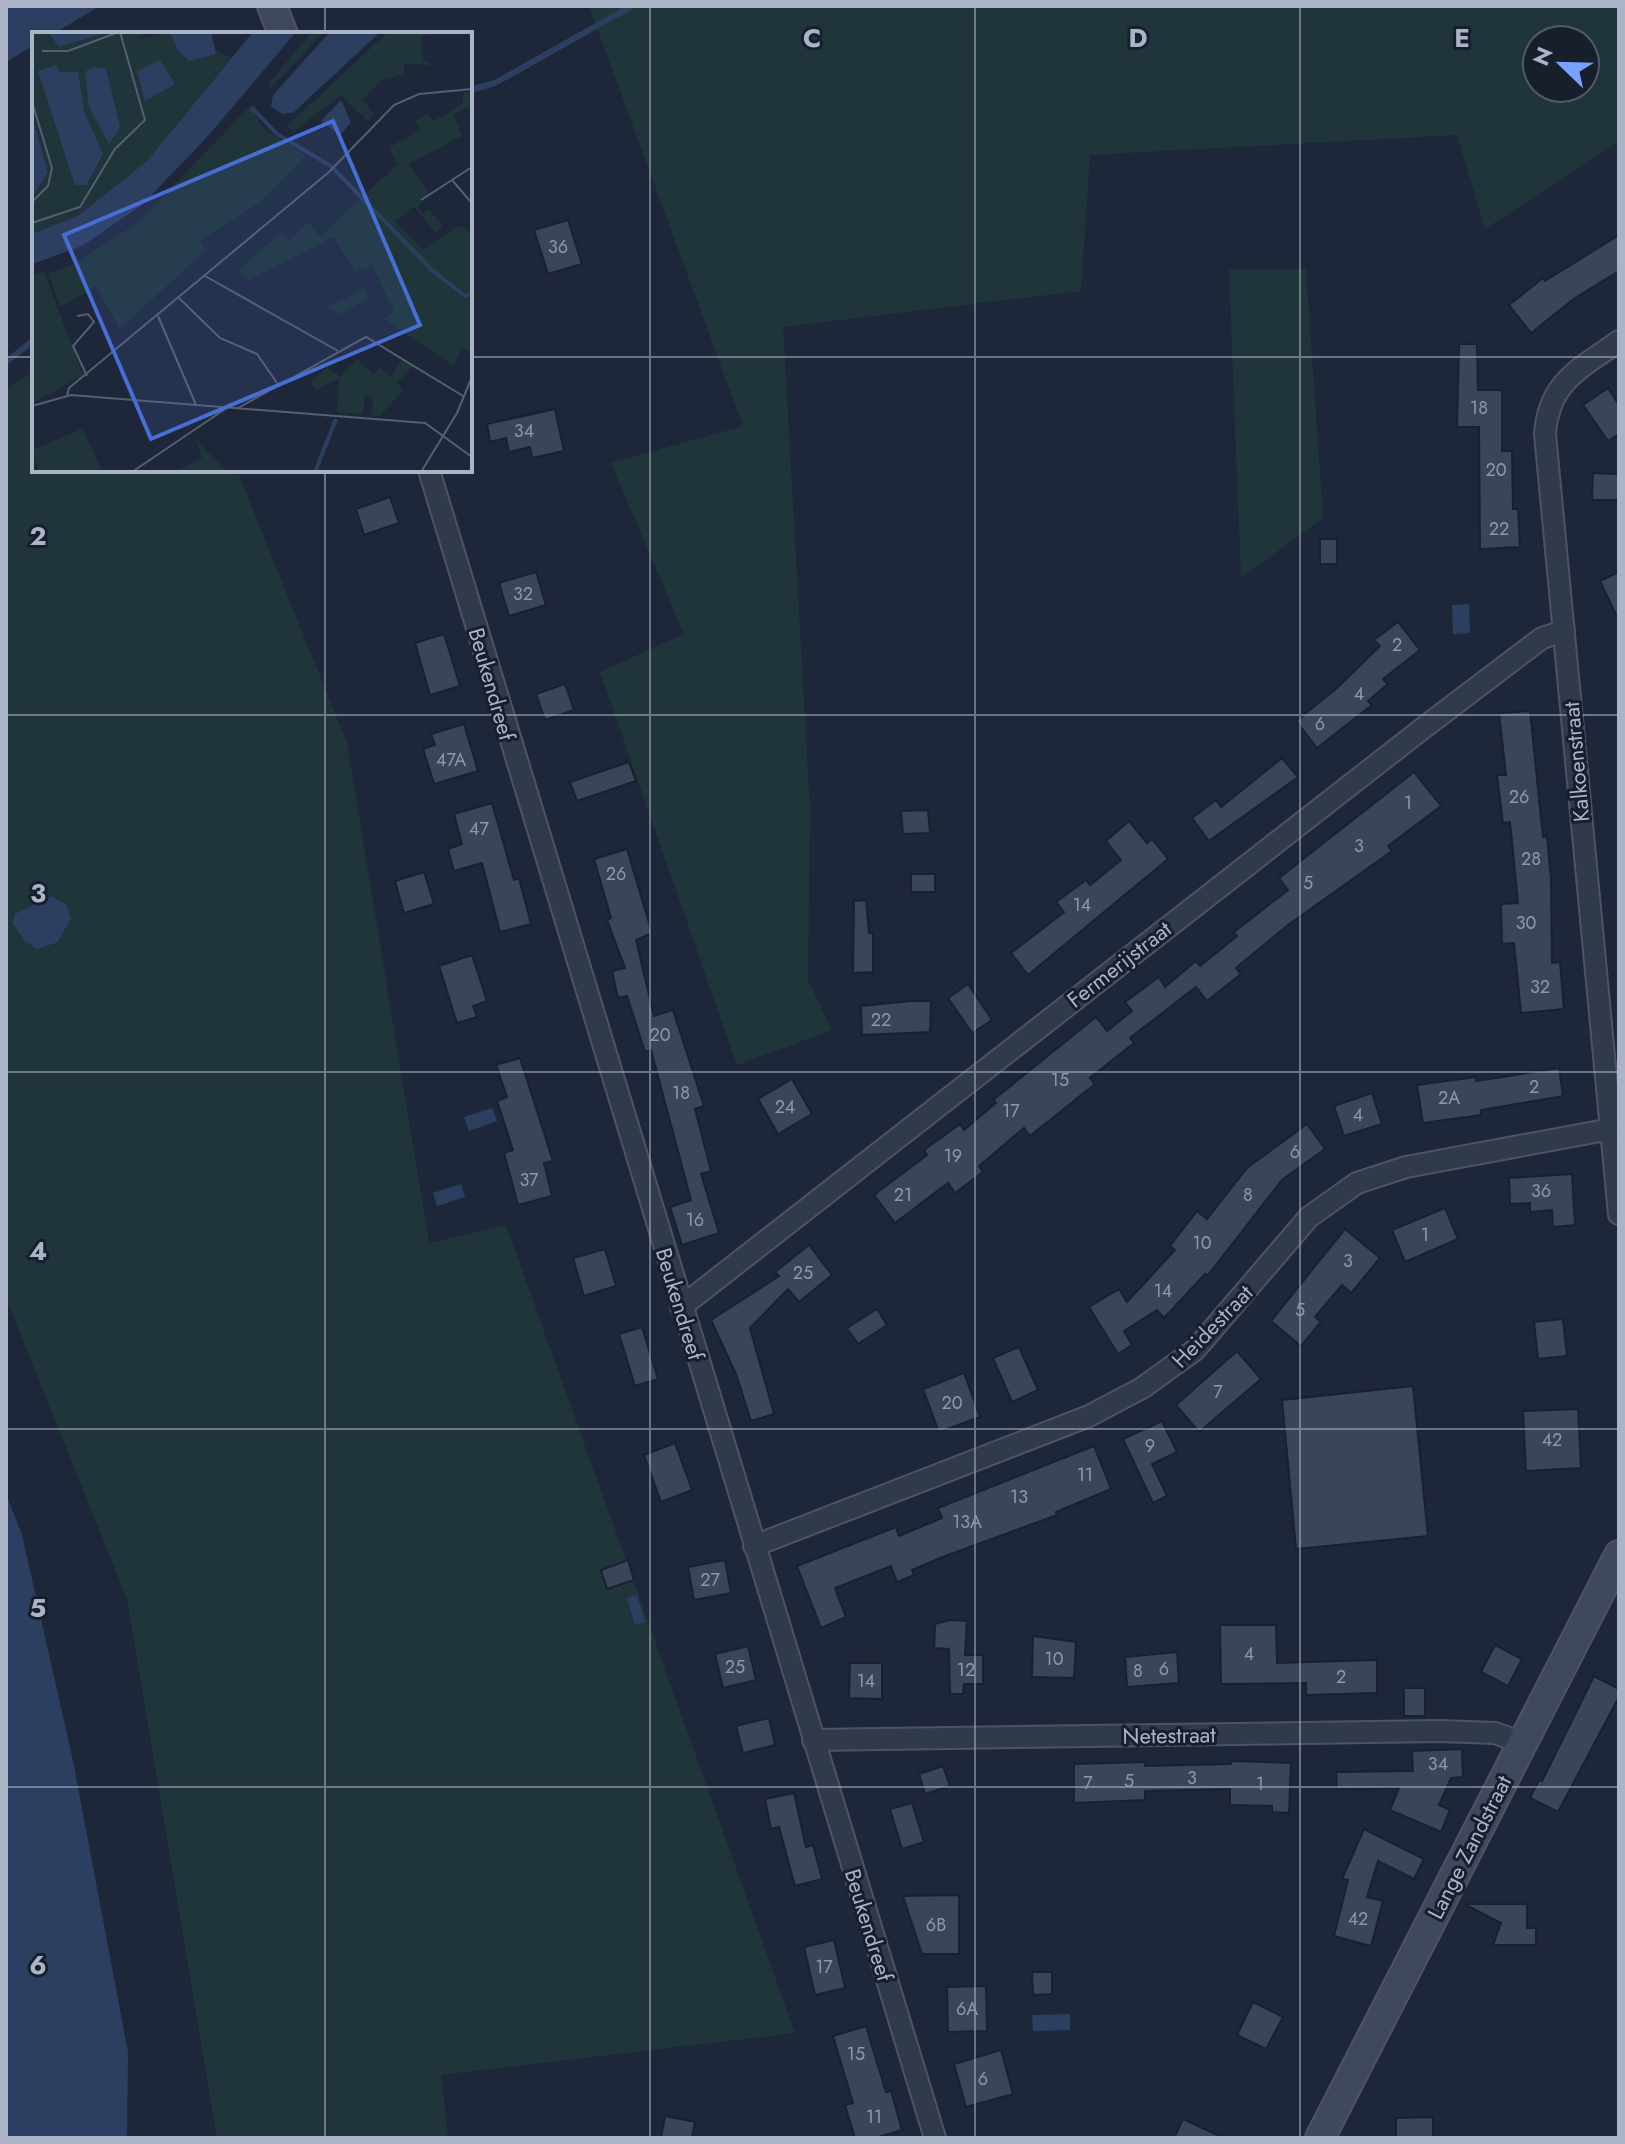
<svg xmlns="http://www.w3.org/2000/svg" width="1625" height="2144" font-family="Jost,sans-serif">
<style>
.green{fill:#20353a;fill-rule:evenodd}
.water{fill:#2d3f60}
.lines{fill:none;stroke-linecap:round;stroke-linejoin:round}
.stream{stroke:#2d3f60;stroke-width:6}
.building{fill:#394559;stroke:#19212f;stroke-width:2}
.street-casing{stroke:#4c5464;stroke-width:24}
.secondary-casing{stroke:#4c5464;stroke-width:32}
.street{stroke:#313a49;stroke-width:20}
.secondary{stroke:#3f485d;stroke-width:28}
.grid{fill:none;stroke:#abb4c6;stroke-width:2;stroke-opacity:0.55}
.labels{text-anchor:middle;dominant-baseline:central;stroke-width:6;stroke-linejoin:round;paint-order:stroke}
.number-label{font-size:18px;fill:#8e98ab}
.street-label{font-size:22px;fill:#abb4c6;stroke:#171f2d}
.inset-river{fill:none;stroke:#2d3f60;stroke-width:4}
.inset-road{fill:none;stroke:#565f71;stroke-width:2}
.view{fill:#486dd3;fill-opacity:0.15;stroke:#486dd3;stroke-width:4}
.inset-edge{fill:none;stroke:#abb4c6;stroke-width:4}
.grid-label{font-size:26px;text-anchor:middle;font-weight:bold;fill:#abb4c6;stroke:#171f2d;stroke-width:6;stroke-linejoin:round;paint-order:stroke}
</style>
<rect width="100%" height="100%" fill="#1e2739"/>
<g class="green">
<path d="M589 6H1619V141L1485 229 1457 135 1090 155 1081 291 783 327 810 808 808 980 832 1030 737 1065 600 672 684 634 611 463 743 426ZM1537 40H1585V88H1537Z"/>
<polygon points="1306,269 1323,518 1241,578 1229,269"/>
<polygon points="34,371 34,470 237,470 347,743 429,1243 506,1225 795,2033 441,2075 448,2138 217,2138 127,1599 6,1298 6,390"/>
</g>
<g class="water">
<polygon points="6,6 100,6 53,34 34,34 34,45 6,62"/>
<polygon points="1469,604 1470,633 1453,634 1452,605"/>
<polygon points="51,896 66,904 71,918 58,942 37,949 25,941 13,924 15,914"/>
<polygon points="492,1108 497,1121 469,1131 464,1117"/>
<polygon points="461,1184 465,1197 437,1206 433,1193"/>
<polygon points="6,1494 22,1535 73,1761 128,2052 127,2138 6,2138"/>
<polygon points="637,1595 645,1622 635,1625 627,1598"/>
<polygon points="1070,2014 1070,2030 1033,2031 1032,2015"/>
</g>
<g class="lines">
<g class="stream">
<polyline points="470,90 495,83 632,6"/>
<polyline points="6,362 34,340"/>
</g>
</g>
<g class="building">
<polygon points="568,220 582,264 548,274 534,230"/>
<polygon points="1619,235 1619,271 1575,298 1531,333 1509,305 1543,278 1545,281"/>
<polygon points="1459,344 1477,344 1478,390 1502,390 1502,451 1512,451 1513,509 1518,509 1520,547 1480,549 1479,427 1457,427"/>
<polygon points="1608,388 1619,405 1619,434 1608,441 1583,405"/>
<polygon points="555,409 564,451 532,458 530,447 509,452 506,438 490,442 487,424"/>
<polygon points="1593,473 1619,474 1619,500 1592,500"/>
<polygon points="390,497 399,523 364,535 356,509"/>
<rect x="1320" y="539" width="17" height="25"/>
<polygon points="536,572 546,605 509,616 499,583"/>
<polygon points="1619,572 1619,621 1600,581"/>
<polygon points="1398,622 1420,650 1383,679 1388,684 1368,701 1372,705 1317,748 1296,721 1336,689 1380,646 1374,640"/>
<polygon points="444,634 460,686 430,695 415,643"/>
<polygon points="565,684 574,710 545,720 536,694"/>
<polygon points="1530,711 1543,837 1547,836 1551,879 1552,963 1560,962 1564,1009 1521,1013 1514,943 1502,944 1501,904 1518,903 1510,822 1503,823 1497,775 1506,775 1499,713"/>
<polygon points="464,724 478,771 434,784 423,749 435,745 431,734"/>
<polygon points="1282,758 1298,777 1209,841 1192,818 1216,800 1221,807"/>
<polygon points="629,762 636,781 577,801 570,782"/>
<polygon points="1414,772 1441,806 1388,846 1392,851 1288,925 1236,968 1241,974 1207,1001 1196,987 1130,1038 1134,1043 1090,1078 1095,1084 1030,1136 1024,1128 979,1166 983,1172 955,1193 948,1183 895,1223 874,1195 927,1155 924,1150 960,1124 964,1130 996,1103 993,1100 1096,1017 1107,1031 1132,1011 1125,1002 1159,977 1165,987 1196,961 1200,966 1237,936 1234,932 1288,890 1279,878"/>
<polygon points="492,803 514,880 519,878 531,924 500,932 482,863 454,871 448,849 462,844 454,814"/>
<polygon points="928,810 930,833 903,834 901,811"/>
<polygon points="1129,821 1147,843 1152,839 1168,859 1028,975 1011,953 1064,912 1056,902 1086,880 1090,885 1121,860 1106,841"/>
<polygon points="627,849 652,933 636,940 654,1016 673,1010 704,1106 695,1109 711,1171 701,1174 719,1233 682,1245 670,1207 691,1200 651,1050 645,1052 627,996 618,998 612,971 625,968 607,920 611,918 594,859"/>
<polygon points="424,872 434,904 404,913 395,881"/>
<rect x="911" y="874" width="24" height="18"/>
<polygon points="866,900 869,933 873,933 873,972 853,973 854,901"/>
<polygon points="472,955 487,1001 473,1006 477,1017 457,1023 439,966"/>
<polygon points="968,984 992,1020 972,1033 948,998"/>
<polygon points="911,1001 931,1001 930,1032 862,1035 861,1006"/>
<polygon points="520,1058 553,1161 544,1163 552,1196 518,1205 504,1153 513,1150 497,1101 507,1097 496,1065"/>
<polygon points="1559,1068 1563,1096 1481,1110 1481,1115 1423,1123 1417,1085 1476,1077 1476,1081"/>
<polygon points="792,1079 812,1114 778,1134 758,1099"/>
<polygon points="1372,1093 1382,1124 1344,1136 1334,1106"/>
<polygon points="1307,1124 1325,1149 1282,1180 1208,1275 1205,1274 1164,1318 1157,1310 1124,1331 1132,1345 1118,1354 1089,1307 1119,1289 1127,1302 1175,1250 1170,1246 1197,1211 1207,1219 1247,1168"/>
<polygon points="1572,1174 1575,1225 1553,1227 1552,1210 1530,1212 1530,1203 1510,1204 1509,1178"/>
<polygon points="1445,1208 1458,1239 1405,1262 1392,1230"/>
<polygon points="1345,1229 1380,1258 1351,1293 1342,1285 1315,1317 1321,1322 1301,1346 1271,1321"/>
<polygon points="809,1245 832,1275 799,1302 788,1289 750,1328 774,1414 751,1421 736,1374 711,1320 779,1276 775,1272"/>
<polygon points="605,1249 616,1286 584,1296 573,1258"/>
<polygon points="877,1309 887,1325 858,1344 847,1328"/>
<polygon points="1563,1319 1567,1356 1538,1359 1534,1322"/>
<polygon points="642,1327 658,1379 635,1386 619,1334"/>
<polygon points="1019,1347 1038,1390 1012,1402 993,1358"/>
<polygon points="1237,1351 1261,1379 1199,1432 1176,1405"/>
<polygon points="964,1373 980,1417 939,1432 923,1389"/>
<polygon points="1413,1386 1428,1536 1296,1549 1282,1400"/>
<polygon points="1578,1409 1581,1468 1526,1471 1523,1411"/>
<polygon points="1162,1421 1177,1452 1152,1464 1167,1496 1153,1503 1123,1439"/>
<polygon points="675,1443 692,1490 661,1502 644,1455"/>
<polygon points="1094,1446 1111,1489 1056,1512 1057,1515 940,1558 912,1570 914,1575 897,1582 891,1566 835,1588 846,1617 821,1628 797,1566 896,1527 899,1536 942,1518 938,1508"/>
<polygon points="628,1560 634,1580 607,1589 601,1570"/>
<polygon points="725,1560 731,1593 694,1600 688,1567"/>
<polygon points="950,1620 967,1621 965,1655 983,1655 983,1684 964,1684 963,1694 950,1694 949,1649 934,1648 935,1624"/>
<polygon points="1220,1625 1276,1625 1277,1663 1377,1660 1377,1693 1306,1695 1306,1683 1221,1684"/>
<polygon points="1033,1636 1076,1642 1074,1678 1032,1677"/>
<polygon points="1495,1645 1522,1659 1508,1686 1481,1672"/>
<polygon points="748,1646 756,1680 723,1688 715,1654"/>
<polygon points="1177,1652 1179,1683 1127,1687 1125,1657"/>
<polygon points="850,1663 882,1663 882,1699 849,1698"/>
<polygon points="1594,1676 1619,1689 1619,1697 1558,1812 1530,1798 1539,1780 1542,1781"/>
<rect x="1404" y="1688" width="21" height="28"/>
<polygon points="769,1718 775,1745 743,1753 736,1726"/>
<polygon points="1462,1749 1463,1777 1451,1778 1439,1805 1450,1810 1441,1832 1390,1810 1399,1788 1337,1789 1336,1772 1413,1771 1412,1751"/>
<polygon points="1231,1761 1291,1763 1289,1813 1272,1812 1272,1806 1230,1805 1230,1789 1145,1791 1145,1800 1074,1803 1074,1764 1145,1762 1145,1766 1231,1764"/>
<polygon points="943,1766 950,1786 925,1794 919,1774"/>
<polygon points="794,1793 806,1847 813,1845 822,1879 795,1886 779,1827 771,1829 765,1799"/>
<polygon points="912,1803 924,1842 902,1849 890,1809"/>
<polygon points="1364,1829 1424,1859 1414,1879 1378,1861 1367,1897 1383,1901 1371,1946 1334,1936 1348,1880 1342,1879"/>
<polygon points="959,1895 959,1954 922,1954 903,1896"/>
<polygon points="1464,1904 1527,1904 1527,1928 1536,1928 1536,1945 1493,1945 1501,1923"/>
<polygon points="834,1940 845,1988 815,1995 804,1947"/>
<polygon points="1032,1972 1052,1972 1052,1994 1033,1995"/>
<polygon points="986,1986 987,2031 948,2032 947,1987"/>
<polygon points="1253,2002 1283,2017 1266,2049 1237,2035"/>
<polygon points="866,2026 886,2092 891,2091 902,2130 875,2138 855,2138 845,2105 853,2103 833,2036"/>
<polygon points="1001,2050 1013,2094 966,2107 954,2064"/>
<polygon points="665,2116 695,2122 692,2138 661,2138"/>
<polygon points="1433,2117 1433,2138 1396,2138 1396,2118"/>
<polygon points="1183,2119 1224,2138 1174,2138"/>
</g>
<g class="lines">
<g class="street-casing">
<g id="street">
<path d="M1619 341C1580 369 1549 381 1545 434L1619 1214"/>
<polyline points="429,470 935,2138"/>
<polyline points="681,1307 1422,729 1542,638 1564,631"/>
<polyline points="754,1546 1089,1416 1142,1388 1195,1350 1309,1217 1357,1183 1406,1167 1611,1129"/>
<polyline points="813,1740 1439,1731 1495,1733 1522,1743"/>
</g>
</g>
<g class="secondary-casing">
<g id="secondary">
<polyline points="272,6 283,34"/>
<polyline points="1320,2138 1619,1555"/>
</g>
</g>
<use href="#street" class="street"/>
<use href="#secondary" class="secondary"/>
</g>
<path class="grid" d="M325 6V34M650 6V2138M975 6V2138M1300 6V2138M6 357H34M470 357H1619M325 470V2138M6 715H1619M6 1072H1619M6 1429H1619M6 1787H1619"/>
<g class="labels">
<g class="number-label">
<text x="558" y="247">36</text>
<text x="1479" y="408">18</text>
<text x="524" y="431">34</text>
<text x="1496" y="470">20</text>
<text x="1499" y="529">22</text>
<text x="523" y="594">32</text>
<text x="1397" y="645">2</text>
<text x="1359" y="694">4</text>
<text x="1320" y="724">6</text>
<text x="451" y="760">47A</text>
<text x="1519" y="797">26</text>
<text x="1408" y="803">1</text>
<text x="479" y="829">47</text>
<text x="1359" y="846">3</text>
<text x="1531" y="859">28</text>
<text x="616" y="874">26</text>
<text x="1308" y="883">5</text>
<text x="1082" y="905">14</text>
<text x="1526" y="923">30</text>
<text x="1540" y="987">32</text>
<text x="881" y="1020">22</text>
<text x="660" y="1035">20</text>
<text x="1060" y="1080">15</text>
<text x="1534" y="1087">2</text>
<text x="681" y="1093">18</text>
<text x="1449" y="1098">2A</text>
<text x="785" y="1107">24</text>
<text x="1011" y="1111">17</text>
<text x="1358" y="1115">4</text>
<text x="1295" y="1152">6</text>
<text x="953" y="1156">19</text>
<text x="529" y="1180">37</text>
<text x="1541" y="1191">36</text>
<text x="903" y="1195">21</text>
<text x="1248" y="1195">8</text>
<text x="695" y="1220">16</text>
<text x="1425" y="1235">1</text>
<text x="1202" y="1243">10</text>
<text x="1348" y="1261">3</text>
<text x="803" y="1273">25</text>
<text x="1163" y="1291">14</text>
<text x="1300" y="1310">5</text>
<text x="1218" y="1392">7</text>
<text x="952" y="1403">20</text>
<text x="1552" y="1440">42</text>
<text x="1150" y="1446">9</text>
<text x="1085" y="1475">11</text>
<text x="1019" y="1497">13</text>
<text x="967" y="1522">13A</text>
<text x="710" y="1580">27</text>
<text x="1249" y="1654">4</text>
<text x="1054" y="1659">10</text>
<text x="735" y="1667">25</text>
<text x="1164" y="1669">6</text>
<text x="966" y="1670">12</text>
<text x="1138" y="1671">8</text>
<text x="1341" y="1677">2</text>
<text x="866" y="1681">14</text>
<text x="1438" y="1764">34</text>
<text x="1192" y="1778">3</text>
<text x="1129" y="1781">5</text>
<text x="1088" y="1783">7</text>
<text x="1260" y="1784">1</text>
<text x="1358" y="1919">42</text>
<text x="936" y="1925">6B</text>
<text x="824" y="1967">17</text>
<text x="967" y="2009">6A</text>
<text x="856" y="2054">15</text>
<text x="983" y="2079">6</text>
<text x="874" y="2117">11</text>
</g>
<g class="street-label">
<text transform="translate(492 684) rotate(74)">Beukendreef</text>
<text transform="translate(1576 762) rotate(-95)">Kalkoenstraat</text>
<text transform="translate(1119 964) rotate(-38)">Fermerijstraat</text>
<text transform="translate(680 1304) rotate(73)">Beukendreef</text>
<text transform="translate(1212 1326) rotate(-46)">Heidestraat</text>
<text transform="translate(1169 1735) rotate(-1)">Netestraat</text>
<text transform="translate(1469 1847) rotate(-63)">Lange Zandstraat</text>
<text transform="translate(869 1925) rotate(73)">Beukendreef</text>
</g>
</g>
<g transform="translate(32 32)">
<rect width="440" height="440" fill="#1e2739"/>
<path d="M0 0H116L107 7 138 0 146 20 157 29 184 19 199 26 114 130 47 183 0 202V165L16 140 0 84ZM280 0H292L238 57 237 51ZM356 0H415L389 5 391 28 400 33 372 32V42L351 48 330 67 342 83 336 89 309 63 261 100 255 94ZM432 60H440L439 74 422 82 430 104 376 132 397 161 386 175 391 181 397 177 411 195 403 200 382 174 363 189 391 217 424 196 430 194 440 203V319L430 316 422 334 352 287 362 279 340 234 323 240 302 205 216 248 207 238 249 200 258 208 276 190 288 204 366 132 357 116 388 97 383 89 395 82 401 89 411 84 430 72ZM218 74 231 96 274 124 226 172 168 209 174 218 88 297 64 255 28 275 16 241 38 234 107 190ZM12 240 51 343 0 372V243ZM333 257 337 267 307 282 295 275ZM325 327 341 342 348 336 359 345 370 327 381 334 365 351 371 358 348 384 340 383 341 366 333 362 331 382 305 381 307 346 285 358 278 352 295 335 308 345ZM50 397 71 440H7L0 418ZM164 408 195 440H143L170 426Z" fill="#20353a"/>
<path d="M16 0H75L27 15ZM138 0H179L184 22 157 29 146 19ZM221 0H264L176 104 110 173 50 214 0 232V202L47 183 114 130ZM298 0H348L262 80 251 82 239 75 241 63ZM128 28 143 52 113 69 105 39ZM25 33 27 40H46L52 79 71 122 54 153H43L6 39ZM61 35 74 37 88 95 77 112 57 75 53 40ZM309 68 319 90 308 103 289 89ZM0 84 16 140 0 165Z" fill="#2d3f60"/>
<path class="inset-river" d="M219 75 245 102 299 134 400 238 433 264 440 261M283 440 304 387"/>
<path class="inset-road" d="M10 19H36L87 0M0 70 20 136 16 154 0 170M389 168 420 148M438 169 420 148 440 135M0 191 48 175 83 117 113 88 88 0M173 244 306 319M147 266 188 306 225 322 245 351M45 284 56 282 62 290 41 314 55 344M126 284 164 373M35 364 37 356 297 140 362 73 387 62 440 57M0 374 39 363 393 391 440 425M206 376 334 305 431 364M100 440 196 375M389 440 425 381 440 345"/>
<path class="view" d="M301 89 388 293 119 407 32 203Z"/>
<rect width="440" height="440" class="inset-edge"/>
</g>
<g class="grid-label">
<text x="812" y="47">C</text>
<text x="1138" y="47">D</text>
<text x="1462" y="47">E</text>
<text x="38" y="545">2</text>
<text x="38" y="902">3</text>
<text x="38" y="1260">4</text>
<text x="38" y="1617">5</text>
<text x="38" y="1974">6</text>
</g>
<rect width="1625" height="2144" fill="none" stroke="#abb4c6" stroke-width="16"/>
<g transform="translate(1561 64) rotate(293)"><circle r="38" fill="#171f2d" stroke="#525b6a" stroke-width="2"/>
<path d="M0-6L14 30L0 20L-14 30Z" fill="#77a3ff"/>
<text y="-12" font-size="22" font-weight="bold" text-anchor="middle" fill="#abb4c6">N</text>
</g>
</svg>
